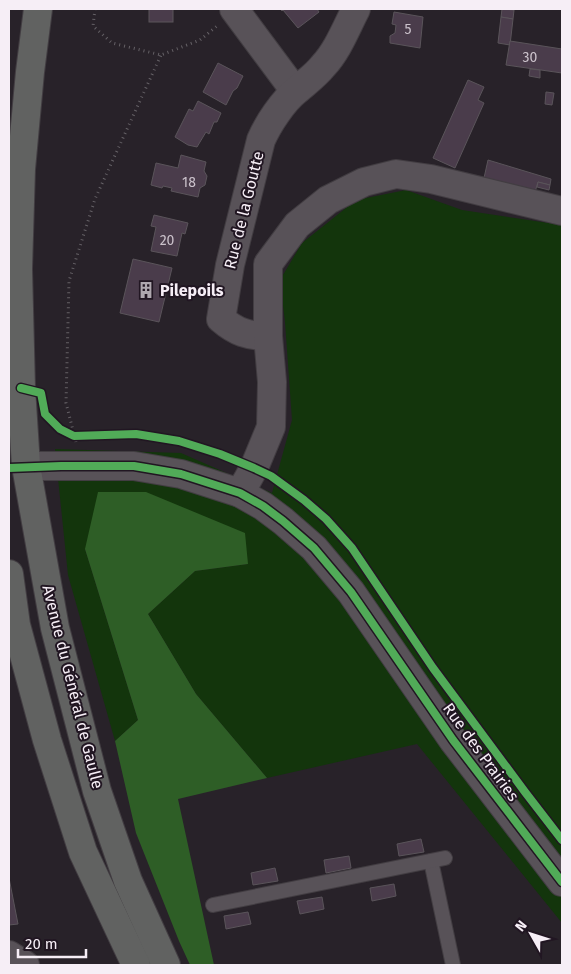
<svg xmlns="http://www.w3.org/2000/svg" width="571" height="974" font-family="'Fira Sans',sans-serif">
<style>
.green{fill:#13350c}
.forest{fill:#2e5e26}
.building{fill:#4a3c4b;stroke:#5a545a}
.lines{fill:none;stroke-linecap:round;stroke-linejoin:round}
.service-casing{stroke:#423d42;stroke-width:16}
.minor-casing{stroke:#423d42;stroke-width:30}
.primary-casing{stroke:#423d42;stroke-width:30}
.path{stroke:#656166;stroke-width:3;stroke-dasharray:1 4;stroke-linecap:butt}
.service{stroke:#585258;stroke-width:14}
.minor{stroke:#585258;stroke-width:28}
.primary{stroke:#616261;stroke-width:28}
.cycleway-casing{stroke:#211622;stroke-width:11}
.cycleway{stroke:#51ab58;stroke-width:8}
.labels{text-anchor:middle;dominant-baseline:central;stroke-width:4;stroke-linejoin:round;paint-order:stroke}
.number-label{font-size:14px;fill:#cbc2cb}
.street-label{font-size:16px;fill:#f6eef6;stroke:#211622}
.poi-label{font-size:16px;font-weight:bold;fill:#f6eef6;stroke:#211622;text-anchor:start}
</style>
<rect width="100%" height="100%" fill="#282229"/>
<polygon class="green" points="406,190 462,210 562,225 562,923 417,744 267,778 196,694 148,614 195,571 248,564 85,549 138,720 115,741 68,575 55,449 181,453 272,493 292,420 285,322 280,280 302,243 356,200"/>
<polygon class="forest" points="98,492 146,492 245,533 248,564 195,571 148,614 196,694 267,778 178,799 214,965 190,965 179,941 136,833 115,741 138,720 85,549"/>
<g class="building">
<rect x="149" y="9" width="24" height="13"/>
<polygon points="280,9 317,9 319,12 298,28 283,10 282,11"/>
<polygon points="502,9 514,10 513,19 501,17"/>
<polygon points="394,12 423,17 420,48 390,43 390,36 395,33 396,25 392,24"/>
<polygon points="501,17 513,19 510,45 498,43"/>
<polygon points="510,41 562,49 562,73 506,65"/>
<polygon points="218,63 243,76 237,88 233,91 226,105 203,92"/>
<polygon points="530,69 540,70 540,78 529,76"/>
<polygon points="468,80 484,87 478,100 484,103 455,168 433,158"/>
<polygon points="546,92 554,93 552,105 545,104"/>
<polygon points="198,101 221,113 217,122 214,122 209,134 206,132 197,147 188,145 175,137 189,109 193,111"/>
<polygon points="181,155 206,162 204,171 207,176 205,185 200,188 198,197 171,191 172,188 163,186 162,188 151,185 156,163 178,168"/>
<polygon points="488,160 551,179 550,185 538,182 535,192 484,178"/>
<polygon points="538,182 550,185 549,190 537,187"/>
<polygon points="154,215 188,223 185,234 182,233 177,256 151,251 156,227 151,226"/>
<polygon points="133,259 172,268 159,322 120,313"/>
<polygon points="421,839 424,852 399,856 397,844"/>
<polygon points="349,856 351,868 326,873 324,860"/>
<polygon points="275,868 278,881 253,885 251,873"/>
<polygon points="9,878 18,924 9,925"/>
<polygon points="394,884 396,896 372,901 370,888"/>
<polygon points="322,897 324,909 300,914 297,901"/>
<polygon points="248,912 251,924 226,929 224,916"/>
</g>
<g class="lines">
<g class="service-casing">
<g id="service">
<polyline points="431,861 453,965"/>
<polyline points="213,905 445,858"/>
</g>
</g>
<g class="minor-casing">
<g id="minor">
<polyline points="234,9 295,91"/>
<path d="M268 336C248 336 236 332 221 319L230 265 261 140C268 124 283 101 297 90 306 82 315 76 323 66 338 50 346 28 356 9"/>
<polyline points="26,466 134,466 181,474 240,493 263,506 283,521 314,548 351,592 453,740 562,882"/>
<polyline points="240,493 254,468 271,427 272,382 268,336 268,264 297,225 328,200 364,182 396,174 431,179 562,211"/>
<polyline points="9,955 25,965"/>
</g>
</g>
<g class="primary-casing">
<g id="primary">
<polyline points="38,9 30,72 21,169 18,269 21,388 26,466 55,628 97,791 128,881 166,965"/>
<polyline points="9,574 16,625 47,740 83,852 136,965"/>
</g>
</g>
<g class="path">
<polyline points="95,9 93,26 112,43 161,55 200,40 217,26"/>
<polyline points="76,442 66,403 69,281 95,199 161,55"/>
</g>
<use href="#service" class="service"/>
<use href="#minor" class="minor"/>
<use href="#primary" class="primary"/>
<g class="cycleway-casing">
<g id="cycleway">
<polyline points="21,388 41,393 45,414 60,429 74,436 136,434 179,441 220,454 254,468 271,476 304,500 326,519 352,548 433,668 525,792 562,840"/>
<polyline points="9,468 61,466 134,466 181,474 240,493 263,506 283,521 314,548 351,592 453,740 562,882"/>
</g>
</g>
<use href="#cycleway" class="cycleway"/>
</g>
<defs>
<g id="building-bare" transform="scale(1.35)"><path d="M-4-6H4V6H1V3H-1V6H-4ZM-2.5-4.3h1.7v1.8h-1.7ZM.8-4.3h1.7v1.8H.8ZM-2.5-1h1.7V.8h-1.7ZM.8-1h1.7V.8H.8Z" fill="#aea7ae" stroke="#211622" stroke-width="2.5" paint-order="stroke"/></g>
</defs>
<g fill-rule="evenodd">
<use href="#building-bare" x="146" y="290"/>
</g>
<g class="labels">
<g class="number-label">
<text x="408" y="29">5</text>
<text x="530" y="57">30</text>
<text x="189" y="182">18</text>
<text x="167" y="240">20</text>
</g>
<g class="street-label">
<text transform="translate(244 210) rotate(-76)">Rue de la Goutte</text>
<text transform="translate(73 687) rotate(76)">Avenue du Général de Gaulle</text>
<text transform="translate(481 752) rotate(54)">Rue des Prairies</text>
</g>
<g class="poi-label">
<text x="160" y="290">Pilepoils</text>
</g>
</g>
<rect width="571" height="974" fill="none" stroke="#f6eef6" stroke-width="20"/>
<g transform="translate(531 934) rotate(309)" stroke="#211622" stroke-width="4" paint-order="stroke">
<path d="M0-4L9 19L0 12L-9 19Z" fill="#f6eef6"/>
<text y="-8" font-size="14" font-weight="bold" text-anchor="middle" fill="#f6eef6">N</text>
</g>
<path d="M18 949v8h68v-8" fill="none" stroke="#f6eef6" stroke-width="2.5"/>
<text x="25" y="949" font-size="15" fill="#f6eef6" stroke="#211622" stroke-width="4" paint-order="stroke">20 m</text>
</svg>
